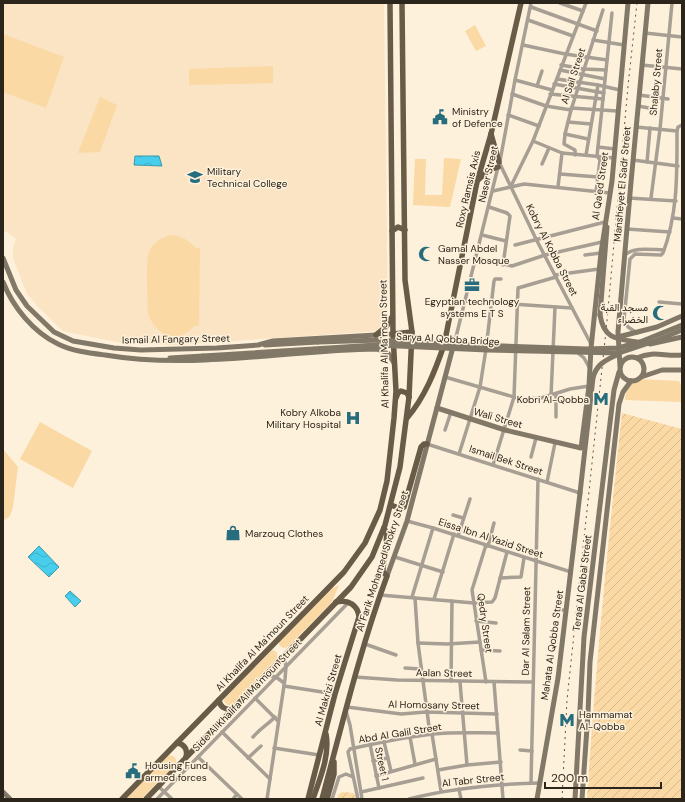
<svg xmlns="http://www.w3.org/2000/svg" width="685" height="802" font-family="'DM Sans',Vazirmatn,sans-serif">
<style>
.built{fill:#fae4c3}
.grass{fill:#fad9a5}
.garden{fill:url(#garden-furrows)}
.water{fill:url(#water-waves);stroke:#3e9bad}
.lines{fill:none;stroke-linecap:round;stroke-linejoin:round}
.street{stroke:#a79f94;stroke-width:3.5}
.secondary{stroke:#827868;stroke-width:5}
.primary{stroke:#685c48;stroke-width:5.5}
.rail{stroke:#5b5346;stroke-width:1;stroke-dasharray:2 4;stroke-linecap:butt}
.secondary-bridge{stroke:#827868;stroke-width:5}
.labels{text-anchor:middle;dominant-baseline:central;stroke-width:3;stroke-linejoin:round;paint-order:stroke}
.street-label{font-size:10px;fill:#2c251b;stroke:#fef1db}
.poi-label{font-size:10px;fill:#2c251b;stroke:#fef1db;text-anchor:start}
</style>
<defs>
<pattern id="garden-furrows" width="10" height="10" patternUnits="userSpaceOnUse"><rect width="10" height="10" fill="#fad9a5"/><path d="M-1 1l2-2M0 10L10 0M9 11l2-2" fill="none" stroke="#d6ba8d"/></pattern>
<pattern id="water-waves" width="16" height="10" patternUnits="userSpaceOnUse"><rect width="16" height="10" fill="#46ceec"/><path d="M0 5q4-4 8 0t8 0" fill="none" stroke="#3db1ca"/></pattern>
</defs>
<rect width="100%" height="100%" fill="#fef1db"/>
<polygon class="built" points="3,3 384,3 388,321 378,331 176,345 149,344 146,339 138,339 135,344 116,342 63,331 36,305 36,304 27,294 13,258 13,248 16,239 6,231 3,234"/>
<g class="grass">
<polygon points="475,25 486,46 476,51 465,31"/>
<polygon points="3,34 64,57 46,108 3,92"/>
<polygon points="273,66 273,83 189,85 189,69"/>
<polygon points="100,97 117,105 100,152 78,153"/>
<polygon points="444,158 461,159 450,207 413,205 415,159 426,159 425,195 442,195"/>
<path d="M170 235C182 236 187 239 196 248H200L199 326H195V325C179 345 156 336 148 314 148 301 145 263 149 252 153 243 161 238 170 235Z"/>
<polygon points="637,379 679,381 682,388 682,402 625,400 627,386"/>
<polygon points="40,422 92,451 73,488 20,459"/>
<polygon points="3,449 18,467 13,507 10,516 3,521"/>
<polygon points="339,585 332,602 288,647 283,648 279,645 279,641 331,589"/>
<polygon points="272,650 275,651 277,653 277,658 232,705 227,705 224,701 225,698"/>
<path d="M170 755C175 756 177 759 176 764L141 799H124L165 757Z"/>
</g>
<g class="garden">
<path d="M622 413 682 429V799H587C595 670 608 542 622 413Z"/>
<polygon points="342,792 354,793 356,799 337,799 339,794"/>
</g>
<g class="water">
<polygon points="135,156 159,156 162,166 134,165"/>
<polygon points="39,546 59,567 49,577 28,557"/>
<polygon points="70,591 81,601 75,607 65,596"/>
</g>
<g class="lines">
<g class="street">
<polyline points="560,3 583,11"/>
<polyline points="531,7 597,31"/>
<polyline points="528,20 573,36"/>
<polyline points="645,33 682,37"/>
<polyline points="593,40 624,45"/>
<polyline points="523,45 565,54 607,60"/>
<polyline points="561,65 584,69 606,70"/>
<polyline points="642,65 682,69"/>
<polyline points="560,70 605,79"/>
<polyline points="557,79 598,85 620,90"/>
<polyline points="515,80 552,90"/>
<polyline points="554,84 604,93"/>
<polyline points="537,86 542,71"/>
<polyline points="512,94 546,106 571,110"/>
<polyline points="550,94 603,99"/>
<polyline points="639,95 668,99"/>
<polyline points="638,106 649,108"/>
<polyline points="571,108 617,111"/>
<polyline points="508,115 539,126"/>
<polyline points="568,122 591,124"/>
<polyline points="636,127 677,131"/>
<polyline points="565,134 588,139"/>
<polyline points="533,141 562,153 614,158"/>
<polyline points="598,147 615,149"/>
<polyline points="575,155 575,150 564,144 565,134 571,110 603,10"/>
<polyline points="586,155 598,85"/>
<polyline points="633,160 678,166"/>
<polyline points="500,161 515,80 531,3"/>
<polyline points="499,162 536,239 591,344"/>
<polyline points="647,162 650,128"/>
<polyline points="542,164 549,148"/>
<polyline points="560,174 598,177"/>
<polyline points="511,186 533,141 586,3"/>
<polyline points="558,187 562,153"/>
<polyline points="493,191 524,184 610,193"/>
<polyline points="596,192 600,160 597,156 612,13"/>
<polyline points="629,198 676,201"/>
<polyline points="651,198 660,129 672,3"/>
<polyline points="489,207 507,213 510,216 503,265"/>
<polyline points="673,218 682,219"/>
<polyline points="627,229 670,232"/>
<polyline points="482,235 506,241"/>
<polyline points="515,245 605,222"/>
<polyline points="585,255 601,253"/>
<path d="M625 255C634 246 653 250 664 250"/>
<polyline points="476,258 512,266 545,255 602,242"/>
<polyline points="555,275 599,269"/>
<polyline points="465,301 572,308"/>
<polyline points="659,302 682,304"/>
<path d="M637 333 628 327 624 319 630 259 635 254 661 255 663 253C678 213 677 173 677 131L678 127 682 125"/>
<polyline points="454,345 498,167"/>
<polyline points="578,353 584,358 589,367"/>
<polyline points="445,377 521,399 541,398 570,389 589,386"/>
<polyline points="556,394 556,417"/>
<polyline points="551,396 555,307"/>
<polyline points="445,430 451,412"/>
<polyline points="427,444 580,493"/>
<polyline points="459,454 480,387 486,349 494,281 495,279 501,279"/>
<polyline points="531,457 536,438"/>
<polyline points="493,465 514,397 518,288 556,277"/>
<polyline points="547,482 555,443"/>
<polyline points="453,515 463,518"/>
<polyline points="407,521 433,528 571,572"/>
<polyline points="458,536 470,499"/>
<polyline points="488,546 494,523"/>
<polyline points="395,557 443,572"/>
<polyline points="500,578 521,577 524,558"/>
<polyline points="380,595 474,603 492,602 495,598 507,552"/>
<polyline points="412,597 433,528"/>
<polyline points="415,598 418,643 430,734"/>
<polyline points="434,599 454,534"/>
<polyline points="555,610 566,610"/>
<polyline points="476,621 496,623"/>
<polyline points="418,643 447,644 480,642"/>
<polyline points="365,644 396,655"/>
<polyline points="481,650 500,651"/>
<polyline points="405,668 420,669"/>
<polyline points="266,675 276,677 284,683"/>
<polyline points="355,677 397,680 533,682"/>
<polyline points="451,681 452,601"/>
<polyline points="460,682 467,765"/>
<polyline points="486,682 472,590 486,545"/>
<polyline points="494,682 503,799"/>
<polyline points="284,686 335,694"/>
<polyline points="255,698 278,721"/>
<polyline points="347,707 401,714 426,712 497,714"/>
<polyline points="346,711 350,725 362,799"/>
<polyline points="222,732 270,779"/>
<polyline points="432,734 441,791"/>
<path d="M253 737C260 729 267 725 275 717"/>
<polyline points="410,737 415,764"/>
<polyline points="384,742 391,771"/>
<polyline points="370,744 379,788"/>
<polyline points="274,748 319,755"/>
<polyline points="520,750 532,751"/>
<polyline points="198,757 242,799"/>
<polyline points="248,758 261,746"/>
<polyline points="373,761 388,758"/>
<polyline points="438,770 467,765 501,762"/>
<polyline points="376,776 436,759"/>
<polyline points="531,783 538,479"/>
<polyline points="158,786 172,799"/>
<polyline points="459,789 461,799"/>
<polyline points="361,792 423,778"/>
<polyline points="157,799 349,602"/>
<polyline points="233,799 237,794"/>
<polyline points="267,799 285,679 286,667 284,656"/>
<polyline points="332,799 339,777 346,774 353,777"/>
<path d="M358 799 348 752 350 749C377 743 405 737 433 734 454 732 476 733 498 733"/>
<path d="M409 799C452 788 496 784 540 783"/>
</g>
<g class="secondary">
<polyline points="3,258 16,290 27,306 54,332 73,341 114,348 141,350 217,348 258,345 273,341 393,334"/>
<path d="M3 282C13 307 33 332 58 344 72 351 89 353 105 355 195 370 286 350 377 349L388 353 394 363"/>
<polyline points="600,315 607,227"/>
<polyline points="618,337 657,327 682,316"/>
<polyline points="640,342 682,325"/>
<polyline points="650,344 682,337"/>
<polyline points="265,345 318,342"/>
<circle cx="632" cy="369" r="12"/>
<polyline points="170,358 203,356"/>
<path d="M637 358C654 350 665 357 682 355"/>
<polyline points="620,366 618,332 631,182 648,3"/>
<polyline points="641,377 662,370 682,370"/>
<polyline points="437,408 505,430 581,448 589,386 591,348 601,253 612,181 628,3"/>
<polyline points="387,576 407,521 453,347"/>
<polyline points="3,792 10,799"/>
<polyline points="537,799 558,678 580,493"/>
<polyline points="575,799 584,637 614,390 619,372"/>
<polyline points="582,799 588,713 590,662 619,404 623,392 631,381"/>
</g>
<g class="primary">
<polyline points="491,134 499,162"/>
<polyline points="478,180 489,170 498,167"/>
<polyline points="392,231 398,227 405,230"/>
<polyline points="393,334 412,332"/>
<polyline points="376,335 386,327 392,317"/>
<polyline points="396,398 398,393 401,391 407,393 409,397"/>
<path d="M407 418C425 397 435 371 444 345L477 182 491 134 521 3"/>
<polyline points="391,505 401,509 404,507 421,447 424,444 427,444"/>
<path d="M219 700C220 707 225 710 232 709"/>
<path d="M177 743C184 744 188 749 186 757"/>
<polyline points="122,799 344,572 365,543 380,510 387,481 394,418 396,391 393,334 390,3"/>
<polyline points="146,799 351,587 372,557 385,525 400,467 409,397 412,332 405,280 402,3"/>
<path d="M308 799 335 694 359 617C358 605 348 599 336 602"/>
<path d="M313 799C320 778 330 756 326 734"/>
<path d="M322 799C342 725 360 649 387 576L383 572V568L387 534 384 528"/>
<polyline points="327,799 334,774 334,762"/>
</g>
<polyline class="rail" points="562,799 567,700 607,321 628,86 637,3"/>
<g class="secondary-bridge">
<path d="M600 315C604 339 616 339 637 342"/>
<polyline points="318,342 380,340 419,343 587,349 618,348 640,342"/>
<polyline points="203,356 376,345 487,350 619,353 655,341 682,330"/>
<path d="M580 493 593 378C596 365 605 360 617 355"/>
</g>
</g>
<defs>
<g id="civic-bare" transform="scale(1.2)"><path d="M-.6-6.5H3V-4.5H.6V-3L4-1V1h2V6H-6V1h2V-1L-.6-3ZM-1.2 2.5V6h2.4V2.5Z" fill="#286d7d" stroke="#fef1db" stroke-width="2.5" paint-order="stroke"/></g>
<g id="university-bare" transform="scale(1.2)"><path d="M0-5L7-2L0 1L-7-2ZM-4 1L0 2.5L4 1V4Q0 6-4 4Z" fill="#286d7d" stroke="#fef1db" stroke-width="2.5" paint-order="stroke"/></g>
<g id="mosque-bare" transform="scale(1.2)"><path d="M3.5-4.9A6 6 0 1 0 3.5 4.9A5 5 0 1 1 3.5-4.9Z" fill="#286d7d" stroke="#fef1db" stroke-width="2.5" paint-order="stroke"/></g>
<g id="office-bare" transform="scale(1.2)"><path d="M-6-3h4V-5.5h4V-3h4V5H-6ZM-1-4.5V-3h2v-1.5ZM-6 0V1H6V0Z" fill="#286d7d" stroke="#fef1db" stroke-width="2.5" paint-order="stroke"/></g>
<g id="metro-bare" transform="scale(1.2)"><path d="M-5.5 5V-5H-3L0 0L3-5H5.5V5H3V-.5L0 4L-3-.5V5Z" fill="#286d7d" stroke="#fef1db" stroke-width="2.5" paint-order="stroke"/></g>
<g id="hospital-bare" transform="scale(1.2)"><path d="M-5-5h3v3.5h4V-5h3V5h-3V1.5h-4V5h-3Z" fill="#286d7d" stroke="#fef1db" stroke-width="2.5" paint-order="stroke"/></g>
<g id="shop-bare" transform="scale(1.2)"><path d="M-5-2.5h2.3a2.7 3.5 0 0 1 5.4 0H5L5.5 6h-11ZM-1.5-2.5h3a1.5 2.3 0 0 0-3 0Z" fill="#286d7d" stroke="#fef1db" stroke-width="2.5" paint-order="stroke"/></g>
</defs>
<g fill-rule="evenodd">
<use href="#civic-bare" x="440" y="117"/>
<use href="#university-bare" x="195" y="177"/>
<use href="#mosque-bare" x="426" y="254"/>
<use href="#office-bare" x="472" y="285"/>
<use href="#mosque-bare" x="660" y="313"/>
<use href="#metro-bare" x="601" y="399"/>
<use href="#hospital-bare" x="353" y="418"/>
<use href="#shop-bare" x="233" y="533"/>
<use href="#metro-bare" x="567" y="720"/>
<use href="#civic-bare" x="133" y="771"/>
</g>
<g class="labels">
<g class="street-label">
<text transform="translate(573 76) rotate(-72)">Al Sail Street</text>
<text transform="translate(656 82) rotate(-85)">Shalaby Street</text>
<text transform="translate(488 174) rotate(-77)">Naser Street</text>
<text transform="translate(622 184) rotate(-85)">Mansheyet El Sadr Street</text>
<text transform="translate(600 186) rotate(-82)">Al Qa'ed Street</text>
<text transform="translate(468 189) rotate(-77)">Roxy Ramsis Axis</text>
<text transform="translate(552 250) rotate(63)">Kobry Al Kobba Street</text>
<text transform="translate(176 339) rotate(-1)">Ismail Al Fangary Street</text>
<text transform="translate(448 339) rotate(3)">Sarya Al Qobba Bridge</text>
<text transform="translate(384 344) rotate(-91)">Al Khalifa Al Ma'moun Street</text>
<text transform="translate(498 418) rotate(16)">Wali Street</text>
<text transform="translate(506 460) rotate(18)">Ismail Bek Street</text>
<text transform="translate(491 538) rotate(18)">Eissa Ibn Al Yazid Street</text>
<text transform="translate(382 561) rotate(-72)">Al Farik Mohamed Shokry Street</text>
<text transform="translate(582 583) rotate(-83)">Teraa Al Gabal Street</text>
<text transform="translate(485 623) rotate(82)">Qedry Street</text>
<text transform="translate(526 631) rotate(-89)">Dar Al Salam Street</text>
<text transform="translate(262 643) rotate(-46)">Al Khalifa Al Ma'moun Street</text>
<text transform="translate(552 645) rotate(-82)">Mahata Al Qobba Street</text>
<text transform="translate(444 673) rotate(1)">Aalan Street</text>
<text transform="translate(328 690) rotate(-74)">Al Makrizi Street</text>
<text transform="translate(247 695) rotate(-46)">Side Al Khalifa Al Ma'moun Street</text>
<text transform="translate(434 705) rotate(1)">Al Homosany Street</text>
<text transform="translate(400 733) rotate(-9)">Abd Al Galil Street</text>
<text transform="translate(382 764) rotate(78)">Street 1</text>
<text transform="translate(473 780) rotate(-6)">Al Tabr Street</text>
</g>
<g class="poi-label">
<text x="452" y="111">Ministry<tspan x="452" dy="12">of Defence</tspan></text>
<text x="207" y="171">Military<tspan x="207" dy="12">Technical College</tspan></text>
<text x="438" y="248">Gamal Abdel<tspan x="438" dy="12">Nasser Mosque</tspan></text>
<text x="472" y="301" text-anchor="middle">Egyptian technology<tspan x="472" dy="12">systems E T S</tspan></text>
<text x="648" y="307" text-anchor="end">مسجد القبة<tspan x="648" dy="12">الخضراء</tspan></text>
<text x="589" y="399" text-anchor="end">Kobri Al-Qobba</text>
<text x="341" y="412" text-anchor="end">Kobry Alkoba<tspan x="341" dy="12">Military Hospital</tspan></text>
<text x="245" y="533">Marzouq Clothes</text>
<text x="579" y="714">Hammamat<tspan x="579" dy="12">Al-Qobba</tspan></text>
<text x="145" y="765">Housing Fund<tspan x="145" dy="12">armed forces</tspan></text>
</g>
</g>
<rect width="685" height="802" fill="none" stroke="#2c251b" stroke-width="8"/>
<path d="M545 782v6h116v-6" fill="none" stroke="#2c251b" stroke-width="2"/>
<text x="551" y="782" font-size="12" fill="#2c251b" stroke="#fef1db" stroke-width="3" paint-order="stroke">200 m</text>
</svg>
